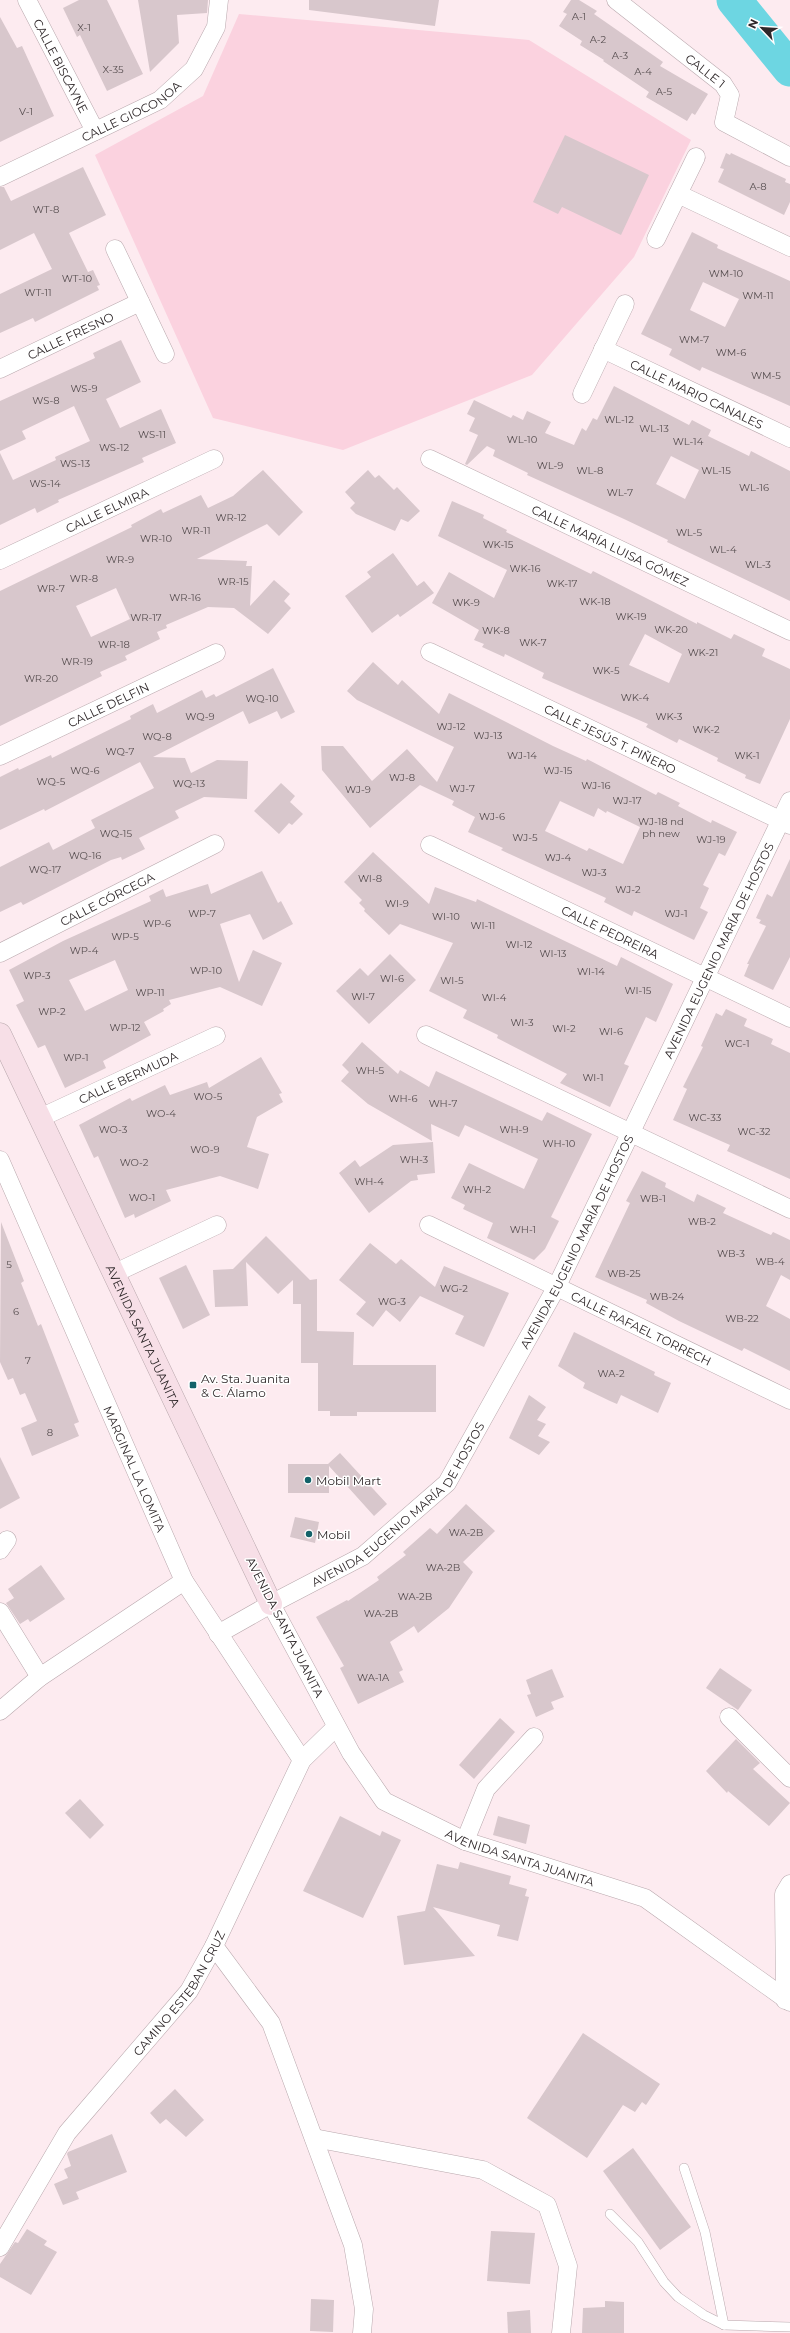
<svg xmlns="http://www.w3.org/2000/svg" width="790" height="2333" font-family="Montserrat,sans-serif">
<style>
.green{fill:#fbd2df}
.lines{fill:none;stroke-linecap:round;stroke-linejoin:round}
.river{stroke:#6dd6e2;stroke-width:35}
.building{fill:#d8c7cc;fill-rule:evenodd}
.lane-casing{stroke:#b9a8ad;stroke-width:10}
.street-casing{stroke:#b9a8ad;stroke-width:19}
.secondary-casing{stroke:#b9a8ad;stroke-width:23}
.lane{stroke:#fff;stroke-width:9}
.street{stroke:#fff;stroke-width:18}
.secondary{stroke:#f7dfe7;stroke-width:22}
.poi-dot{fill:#126269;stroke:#fff;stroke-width:1.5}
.labels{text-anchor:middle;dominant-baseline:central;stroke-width:3;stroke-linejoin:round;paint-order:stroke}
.number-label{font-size:10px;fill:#595052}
.street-label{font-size:12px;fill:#2f282a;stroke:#fff}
.poi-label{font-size:12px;fill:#2f282a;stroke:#fff;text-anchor:start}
</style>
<rect width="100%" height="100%" fill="#fdebf0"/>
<polygon class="green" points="239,14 529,40 691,140 634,257 532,375 343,450 213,418 95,155 203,96"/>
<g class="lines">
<polyline class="river" points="734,0 790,69"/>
</g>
<g class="building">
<polygon points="79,0 107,0 143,74 107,91 80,35 77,37 63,8"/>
<polygon points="138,0 208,0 207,13 177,15 179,43 150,72"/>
<polygon points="309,0 439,0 435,26 309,10"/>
<polygon points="571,0 579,0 597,11 594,14 663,62 660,66 708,94 695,115 692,113 687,121 646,97 649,92 603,61 604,60 580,45 582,41 559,26 567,14 563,12"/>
<polygon points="0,17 17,48 22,46 54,116 0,142"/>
<polygon points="565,135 649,175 621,235 562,207 558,214 533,202"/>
<polygon points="726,153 730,155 731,153 786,179 785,182 790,184 790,202 784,215 718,182 724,169 720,168"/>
<polygon points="83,167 106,215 69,233 88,272 93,270 100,285 97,286 99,290 35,322 33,318 0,333 0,294 52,269 34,233 0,250 0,187 4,187 11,201"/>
<path d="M692 232 718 245 717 248 790 281V406L702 367 700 371 669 355 672 349 641 334ZM703 282 739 299 725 327 690 310Z"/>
<polygon points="121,340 141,382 106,399 120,428 161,409 176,443 142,458 144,462 58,500 59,502 37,513 35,508 0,525 0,453 13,480 56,460 55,457 90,441 74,406 22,431 26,439 0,451 0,401 95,358 93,353"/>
<path d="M614 386 689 425 692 420 711 430 708 436 749 456 751 451 790 471V601L667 542 668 540 624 519 527 475 528 473 493 456 495 450 487 446 467 465 465 464 478 435 469 431 475 418 467 414 474 400 511 418 513 415 523 420 527 411 551 422 545 433 574 445 582 428 586 431 593 418 597 420ZM671 456 699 470 685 499 656 484Z"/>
<path d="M263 470 303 512 279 536 267 524 197 559 247 561 246 566H252L250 606 274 580 290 594 284 601 291 608 268 634 234 608 208 607 166 625 167 628 157 632 160 639 125 656 127 660 100 672 102 676 0 726V591L132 527 131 525 161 509 163 513 201 495 208 508 233 496ZM116 588 130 619 91 637 76 606Z"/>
<polygon points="368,470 375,478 379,475 394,490 397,487 420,511 408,522 401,519 395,531 356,514 350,508 355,503 345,492"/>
<path d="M452 501 484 515 483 518 507 530 506 532 591 574 593 571 697 624V622L731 639 734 634 765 649 762 656 790 669V719L760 784 745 778 746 775 717 761 718 758 679 739 677 743 646 727 648 724 542 678 544 673 505 654 504 657 482 647 484 644 474 640 479 630 432 603 449 572 494 598 507 570 438 536ZM645 634 682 654 669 683 629 665Z"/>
<polygon points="393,553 417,586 424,581 434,593 400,617 398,614 372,633 345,596 371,577 367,572"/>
<path d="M373 662 398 685 402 680 439 714 449 693 553 746 586 761 587 759 656 795 658 792 680 803 678 806 711 823 712 820 737 832 725 856 719 853 703 885 709 888 700 908 708 912 694 940 634 911 632 916 604 902 606 898 514 856 501 850 503 848 468 832 475 817 452 805 454 801 420 785 370 828 322 770 321 746H343L372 781 407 749 437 782 454 747 357 700 347 691ZM560 801 594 817 598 808 606 813 607 811 640 827 623 864 589 848 587 851 545 831Z"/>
<polygon points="273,668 295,712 281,719 277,711 249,724 243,711 153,757 185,758 191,773 217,760 248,761 247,799 204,797 175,811 179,818 139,838 145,849 122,860 121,857 111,860 23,905 21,902 0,912 0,867 49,842 53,850 95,828 91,820 154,788 140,762 45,811 44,809 0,830 0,777 18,768 19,770 51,755 52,758 131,719 130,716 153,704 157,713 202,690 206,698 214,694 216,697"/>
<polygon points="281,783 295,796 290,802 303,814 292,825 289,823 279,834 254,811"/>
<polygon points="373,852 429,904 435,887 476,902 477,899 617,966 621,957 673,984 656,1022 646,1017 624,1064 629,1066 610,1107 560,1083 567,1074 497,1038 498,1035 463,1018 467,1010 429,991 453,943 400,924 389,935 364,911 365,909 359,903 362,900 344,882"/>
<polygon points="790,859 790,957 773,990 744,976 749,964 747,964 766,926 759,923 761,920 756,918 767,894 772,897"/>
<path d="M262 871 278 903 281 901 293 924 263 940 250 914 220 924 239 982 253 950 282 963 262 1006 220 987 169 1000 171 1004 163 1009 164 1011 144 1022 151 1035 103 1061 106 1068 65 1088 45 1045 38 1048 16 1005 24 1001 9 970 63 941 151 901 149 896 163 889 166 897 208 884 211 894ZM115 960 128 990 85 1011 69 980Z"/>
<polygon points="390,954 416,980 369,1024 336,991 360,968 368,976"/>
<polygon points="726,1009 747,1019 744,1026 773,1039 771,1044 790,1053 790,1179 727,1151 730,1145 673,1120 687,1089 683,1087 703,1047 701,1046 716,1013 722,1016"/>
<polygon points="362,1042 398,1074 400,1070 429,1087 436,1071 542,1121 547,1112 592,1134 551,1217 559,1221 545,1249 534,1260 487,1238 493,1223 463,1209 465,1205 451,1198 469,1163 524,1189 538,1159 465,1125 459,1137 431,1124 432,1141 368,1104 341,1081 349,1072 342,1065"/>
<polygon points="261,1057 282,1093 279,1094 283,1102 257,1117 247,1147 269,1154 258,1189 220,1176 166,1190 171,1201 135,1218 134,1214 125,1218 98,1156 94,1158 79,1125 130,1098 132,1101 165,1085 170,1095 207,1082 209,1088"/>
<polygon points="433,1142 435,1173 417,1175 418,1180 411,1181 369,1213 339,1173 355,1160 360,1167 393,1145"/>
<polygon points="642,1171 666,1183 665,1187 694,1202 697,1194 726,1208 723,1213 771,1235 773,1232 790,1240 790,1280 781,1275 766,1306 790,1319 790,1371 744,1348 742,1351 679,1321 646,1303 647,1300 595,1277 630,1203 626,1201"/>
<polygon points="1,1222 24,1281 21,1283 38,1326 41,1324 79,1422 74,1424 79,1436 32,1456 21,1428 37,1421 25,1393 20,1395 13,1378 8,1380 0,1362"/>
<polygon points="266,1236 310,1280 317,1279 317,1331 354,1332 353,1365 436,1365 436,1412 357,1412 357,1416 330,1416 330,1411 318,1411 318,1363 301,1363 301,1304 293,1304 293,1280 278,1294 246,1262 248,1306 215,1307 213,1270 233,1269"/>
<polygon points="370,1243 396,1264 401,1259 435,1287 444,1266 509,1293 484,1347 455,1334 464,1316 420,1296 400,1322 386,1310 373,1327 356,1314 366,1302 339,1280"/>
<polygon points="186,1265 210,1315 183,1329 159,1278"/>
<polygon points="574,1332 655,1372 654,1375 671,1383 658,1413 621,1395 617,1404 610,1401 583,1388 585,1383 558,1366"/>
<polygon points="529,1395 546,1407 537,1420 546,1424 538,1436 550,1442 539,1455 509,1438"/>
<polygon points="340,1453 387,1504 374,1516 329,1466 329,1493 288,1493 288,1464 328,1464"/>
<polygon points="0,1457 20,1498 0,1509"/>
<polygon points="466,1504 495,1531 463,1562 473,1572 449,1608 418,1633 414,1626 390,1642 403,1670 399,1672 404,1682 358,1704 340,1668 344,1666 316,1617 347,1600 348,1601 379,1580 377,1577 406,1555 403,1552 430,1528 437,1534"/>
<polygon points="295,1517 319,1522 315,1543 290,1537"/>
<polygon points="41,1565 65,1599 30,1622 28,1619 20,1624 6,1603 14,1598 8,1589"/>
<polygon points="720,1668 752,1690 738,1710 706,1688"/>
<polygon points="552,1669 564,1697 551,1702 554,1709 536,1717 527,1695 531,1694 526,1680"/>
<polygon points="500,1718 515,1732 474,1779 459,1765"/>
<polygon points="736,1739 760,1763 753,1769 790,1803 769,1826 728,1791 727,1793 706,1771"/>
<polygon points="80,1799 104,1825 90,1839 65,1813"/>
<polygon points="340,1816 380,1836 382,1831 401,1840 363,1918 303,1891"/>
<polygon points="498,1816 530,1825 526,1844 493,1835"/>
<polygon points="460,1862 511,1876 509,1884 527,1889 525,1896 529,1897 518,1941 497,1936 500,1925 433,1907 475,1956 404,1965 397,1916 425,1911 437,1864 458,1869"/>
<polygon points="583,2033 660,2084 646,2105 642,2102 635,2112 623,2105 587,2158 527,2118"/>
<polygon points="175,2089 204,2120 186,2137 166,2119 160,2124 150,2113"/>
<polygon points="112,2134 127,2172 76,2192 79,2199 63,2205 54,2184 68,2178 64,2169 71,2166 67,2154 68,2152"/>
<polygon points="633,2148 691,2227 660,2250 603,2171"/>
<polygon points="27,2229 47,2241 44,2245 57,2252 31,2295 0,2277 0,2264 15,2242 18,2243"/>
<polygon points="491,2231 535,2233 530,2284 487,2281"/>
<polygon points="311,2299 334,2300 333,2332 310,2331"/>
<polygon points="605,2301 624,2302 624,2333 582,2333 583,2308 605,2307"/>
<polygon points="530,2310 531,2333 508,2333 507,2312"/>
</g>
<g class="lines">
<g class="lane-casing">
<g id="lane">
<polyline points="684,2168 705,2232 724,2325"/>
<polyline points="610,2214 638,2242 664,2282 678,2297 704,2315 724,2325 790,2327"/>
</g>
</g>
<g class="street-casing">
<g id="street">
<path id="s1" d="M27 0 95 131"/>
<path id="s2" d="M616 0 723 84 730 95 724 122 790 157"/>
<path id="s3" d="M0 177 160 100 194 69 216 27 219 0"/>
<polyline points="678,194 790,247"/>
<polyline points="656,239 696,157"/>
<polyline points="115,249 165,354"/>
<path id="s4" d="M603 349 790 438"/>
<path id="s5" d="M0 369 140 302"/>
<polyline points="582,394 625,304"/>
<path id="s6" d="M430 459 790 631"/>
<path id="s7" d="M0 560 214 459"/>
<path id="s8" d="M430 652 790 825"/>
<path id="s9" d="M0 756 216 653"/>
<path id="s10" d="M430 845 790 1018"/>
<path id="s11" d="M0 953 215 844"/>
<polyline points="426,1035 790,1209"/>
<path id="s12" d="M40 1118 216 1036"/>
<path id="s13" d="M0 1160 184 1581 302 1760"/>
<path id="s14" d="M429 1225 790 1400"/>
<polyline points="115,1273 217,1225"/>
<polyline points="0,1550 7,1540"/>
<path id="s15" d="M271 1604 351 1753 384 1801 465 1841 645 1898 790 2002"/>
<polyline points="0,1612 40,1677"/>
<path id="s16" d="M218 1634 271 1604 363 1556 447 1483 556 1288 790 801"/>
<polyline points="0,1711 40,1677 184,1581"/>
<polyline points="729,1717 790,1778"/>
<polyline points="465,1841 486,1789 534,1737"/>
<polyline points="214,1946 271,2023 353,2245 364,2309 362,2333"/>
<polyline points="785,2000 784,1894 790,1884"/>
<polyline points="314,2138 483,2170 547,2205 568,2266 561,2333"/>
<path id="s17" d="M0 2247 67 2133 189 1991 214 1946 302 1760 336 1727"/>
</g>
</g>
<g class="secondary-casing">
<g id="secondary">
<path id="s18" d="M0 1034 271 1604"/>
</g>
</g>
<use href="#lane" class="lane"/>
<use href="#street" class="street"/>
<use href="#secondary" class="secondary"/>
</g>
<g class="poi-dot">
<rect x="189" y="1381" width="8" height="8" rx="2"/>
<circle cx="308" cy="1480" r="4"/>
<circle cx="309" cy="1534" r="4"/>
</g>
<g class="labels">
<g class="number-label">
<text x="579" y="16">A-1</text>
<text x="84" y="27">X-1</text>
<text x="598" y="39">A-2</text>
<text x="620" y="55">A-3</text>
<text x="113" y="69">X-35</text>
<text x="643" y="71">A-4</text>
<text x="664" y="91">A-5</text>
<text x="26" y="111">V-1</text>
<text x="758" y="186">A-8</text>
<text x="46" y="209">WT-8</text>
<text x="726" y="273">WM-10</text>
<text x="77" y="278">WT-10</text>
<text x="38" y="292">WT-11</text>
<text x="758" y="295">WM-11</text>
<text x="694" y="339">WM-7</text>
<text x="731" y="352">WM-6</text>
<text x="766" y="375">WM-5</text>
<text x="84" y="388">WS-9</text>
<text x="46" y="400">WS-8</text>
<text x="619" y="419">WL-12</text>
<text x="654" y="428">WL-13</text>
<text x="152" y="434">WS-11</text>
<text x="522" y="439">WL-10</text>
<text x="688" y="441">WL-14</text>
<text x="114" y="447">WS-12</text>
<text x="75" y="463">WS-13</text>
<text x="550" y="465">WL-9</text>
<text x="590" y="470">WL-8</text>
<text x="716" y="470">WL-15</text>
<text x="45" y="483">WS-14</text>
<text x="754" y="487">WL-16</text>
<text x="620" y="492">WL-7</text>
<text x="231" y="517">WR-12</text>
<text x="196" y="530">WR-11</text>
<text x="689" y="532">WL-5</text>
<text x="156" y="538">WR-10</text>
<text x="498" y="544">WK-15</text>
<text x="723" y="549">WL-4</text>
<text x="120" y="559">WR-9</text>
<text x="758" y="564">WL-3</text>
<text x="525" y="568">WK-16</text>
<text x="84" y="578">WR-8</text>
<text x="233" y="581">WR-15</text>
<text x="562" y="583">WK-17</text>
<text x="51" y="588">WR-7</text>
<text x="185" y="597">WR-16</text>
<text x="595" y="601">WK-18</text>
<text x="466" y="602">WK-9</text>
<text x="631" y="616">WK-19</text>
<text x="146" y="617">WR-17</text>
<text x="671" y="629">WK-20</text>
<text x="496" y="630">WK-8</text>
<text x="533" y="642">WK-7</text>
<text x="114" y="644">WR-18</text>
<text x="703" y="652">WK-21</text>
<text x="77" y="661">WR-19</text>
<text x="606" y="670">WK-5</text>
<text x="41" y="678">WR-20</text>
<text x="635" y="697">WK-4</text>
<text x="262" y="698">WQ-10</text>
<text x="200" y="716">WQ-9</text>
<text x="669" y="716">WK-3</text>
<text x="451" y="726">WJ-12</text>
<text x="706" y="729">WK-2</text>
<text x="488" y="735">WJ-13</text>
<text x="157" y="736">WQ-8</text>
<text x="120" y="751">WQ-7</text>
<text x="522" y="755">WJ-14</text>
<text x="747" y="755">WK-1</text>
<text x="85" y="770">WQ-6</text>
<text x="558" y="770">WJ-15</text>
<text x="402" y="777">WJ-8</text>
<text x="51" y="781">WQ-5</text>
<text x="189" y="783">WQ-13</text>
<text x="596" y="785">WJ-16</text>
<text x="462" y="788">WJ-7</text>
<text x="358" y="789">WJ-9</text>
<text x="627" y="800">WJ-17</text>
<text x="492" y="816">WJ-6</text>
<text x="661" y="821">WJ-18 nd<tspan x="661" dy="12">ph new</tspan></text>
<text x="116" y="833">WQ-15</text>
<text x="525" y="837">WJ-5</text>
<text x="711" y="839">WJ-19</text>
<text x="85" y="855">WQ-16</text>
<text x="558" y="857">WJ-4</text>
<text x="45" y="869">WQ-17</text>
<text x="594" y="872">WJ-3</text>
<text x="370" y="878">WI-8</text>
<text x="628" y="889">WJ-2</text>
<text x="397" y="903">WI-9</text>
<text x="202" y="913">WP-7</text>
<text x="676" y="913">WJ-1</text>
<text x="446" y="916">WI-10</text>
<text x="157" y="923">WP-6</text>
<text x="483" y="925">WI-11</text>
<text x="125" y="936">WP-5</text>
<text x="519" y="944">WI-12</text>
<text x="84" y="950">WP-4</text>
<text x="553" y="953">WI-13</text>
<text x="206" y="970">WP-10</text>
<text x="591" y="971">WI-14</text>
<text x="37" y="975">WP-3</text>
<text x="392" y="978">WI-6</text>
<text x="452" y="980">WI-5</text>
<text x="638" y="990">WI-15</text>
<text x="150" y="992">WP-11</text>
<text x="363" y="996">WI-7</text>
<text x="494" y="997">WI-4</text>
<text x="52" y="1011">WP-2</text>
<text x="522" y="1022">WI-3</text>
<text x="125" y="1027">WP-12</text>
<text x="564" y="1028">WI-2</text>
<text x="611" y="1031">WI-6</text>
<text x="737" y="1043">WC-1</text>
<text x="76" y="1057">WP-1</text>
<text x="370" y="1070">WH-5</text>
<text x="593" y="1077">WI-1</text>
<text x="208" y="1096">WO-5</text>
<text x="403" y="1098">WH-6</text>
<text x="443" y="1103">WH-7</text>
<text x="161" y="1113">WO-4</text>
<text x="705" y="1117">WC-33</text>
<text x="113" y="1129">WO-3</text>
<text x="514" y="1129">WH-9</text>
<text x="754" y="1131">WC-32</text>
<text x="559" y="1143">WH-10</text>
<text x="205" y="1149">WO-9</text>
<text x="414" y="1159">WH-3</text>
<text x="134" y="1162">WO-2</text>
<text x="369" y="1181">WH-4</text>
<text x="477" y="1189">WH-2</text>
<text x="142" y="1197">WO-1</text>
<text x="653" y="1198">WB-1</text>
<text x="702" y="1221">WB-2</text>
<text x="523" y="1229">WH-1</text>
<text x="731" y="1253">WB-3</text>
<text x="770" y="1261">WB-4</text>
<text x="9" y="1264">5</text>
<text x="624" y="1273">WB-25</text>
<text x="454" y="1288">WG-2</text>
<text x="667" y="1296">WB-24</text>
<text x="392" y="1301">WG-3</text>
<text x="16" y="1311">6</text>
<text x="742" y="1318">WB-22</text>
<text x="28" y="1360">7</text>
<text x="611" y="1373">WA-2</text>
<text x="50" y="1432">8</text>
<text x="466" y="1532">WA-2B</text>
<text x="443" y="1567">WA-2B</text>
<text x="415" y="1596">WA-2B</text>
<text x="381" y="1613">WA-2B</text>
<text x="373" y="1677">WA-1A</text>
</g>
<g class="street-label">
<text stroke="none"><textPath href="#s1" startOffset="74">CALLE BISCAYNE</textPath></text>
<text stroke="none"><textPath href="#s2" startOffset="114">CALLE 1</textPath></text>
<text stroke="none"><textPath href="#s3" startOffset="147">CALLE GIOCONOA</textPath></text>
<text stroke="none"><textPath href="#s5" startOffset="78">CALLE FRESNO</textPath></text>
<text stroke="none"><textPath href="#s4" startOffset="104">CALLE MARIO CANALES</textPath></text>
<text stroke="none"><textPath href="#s7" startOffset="118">CALLE ELMIRA</textPath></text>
<text stroke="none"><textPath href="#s6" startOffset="200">CALLE MARÍA LUISA GÓMEZ</textPath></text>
<text stroke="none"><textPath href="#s9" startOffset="120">CALLE DELFIN</textPath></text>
<text stroke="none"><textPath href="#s8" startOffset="200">CALLE JESÚS T. PIÑERO</textPath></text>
<text stroke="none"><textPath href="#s11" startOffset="120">CALLE CÓRCEGA</textPath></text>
<text stroke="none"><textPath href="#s10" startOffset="200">CALLE PEDREIRA</textPath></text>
<text stroke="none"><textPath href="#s16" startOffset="874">AVENIDA EUGENIO MARÍA DE HOSTOS</textPath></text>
<text stroke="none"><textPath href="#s12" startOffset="97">CALLE BERMUDA</textPath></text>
<text stroke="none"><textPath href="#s16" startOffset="550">AVENIDA EUGENIO MARÍA DE HOSTOS</textPath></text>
<text stroke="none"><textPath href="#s14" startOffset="236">CALLE RAFAEL TORRECH</textPath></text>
<text stroke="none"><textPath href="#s18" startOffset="334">AVENIDA SANTA JUANITA</textPath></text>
<text stroke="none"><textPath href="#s13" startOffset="337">MARGINAL LA LOMITA</textPath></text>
<text stroke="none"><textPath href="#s16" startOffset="226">AVENIDA EUGENIO MARÍA DE HOSTOS</textPath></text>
<text transform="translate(285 1627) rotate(63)">AVENIDA SANTA JUANITA</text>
<text stroke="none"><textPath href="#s15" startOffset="375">AVENIDA SANTA JUANITA</textPath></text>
<text stroke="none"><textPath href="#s17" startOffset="312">CAMINO ESTEBAN CRUZ</textPath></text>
</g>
<g class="poi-label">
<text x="201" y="1378">Av. Sta. Juanita<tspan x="201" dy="14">&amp; C. Álamo</tspan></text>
<text x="316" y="1480">Mobil Mart</text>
<text x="317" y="1534">Mobil</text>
</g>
</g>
<g transform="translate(762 28) rotate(295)" stroke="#ffffff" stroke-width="3" paint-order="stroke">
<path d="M0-3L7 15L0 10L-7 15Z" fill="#2f282a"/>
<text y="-6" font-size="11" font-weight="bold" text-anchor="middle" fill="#2f282a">N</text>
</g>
</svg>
